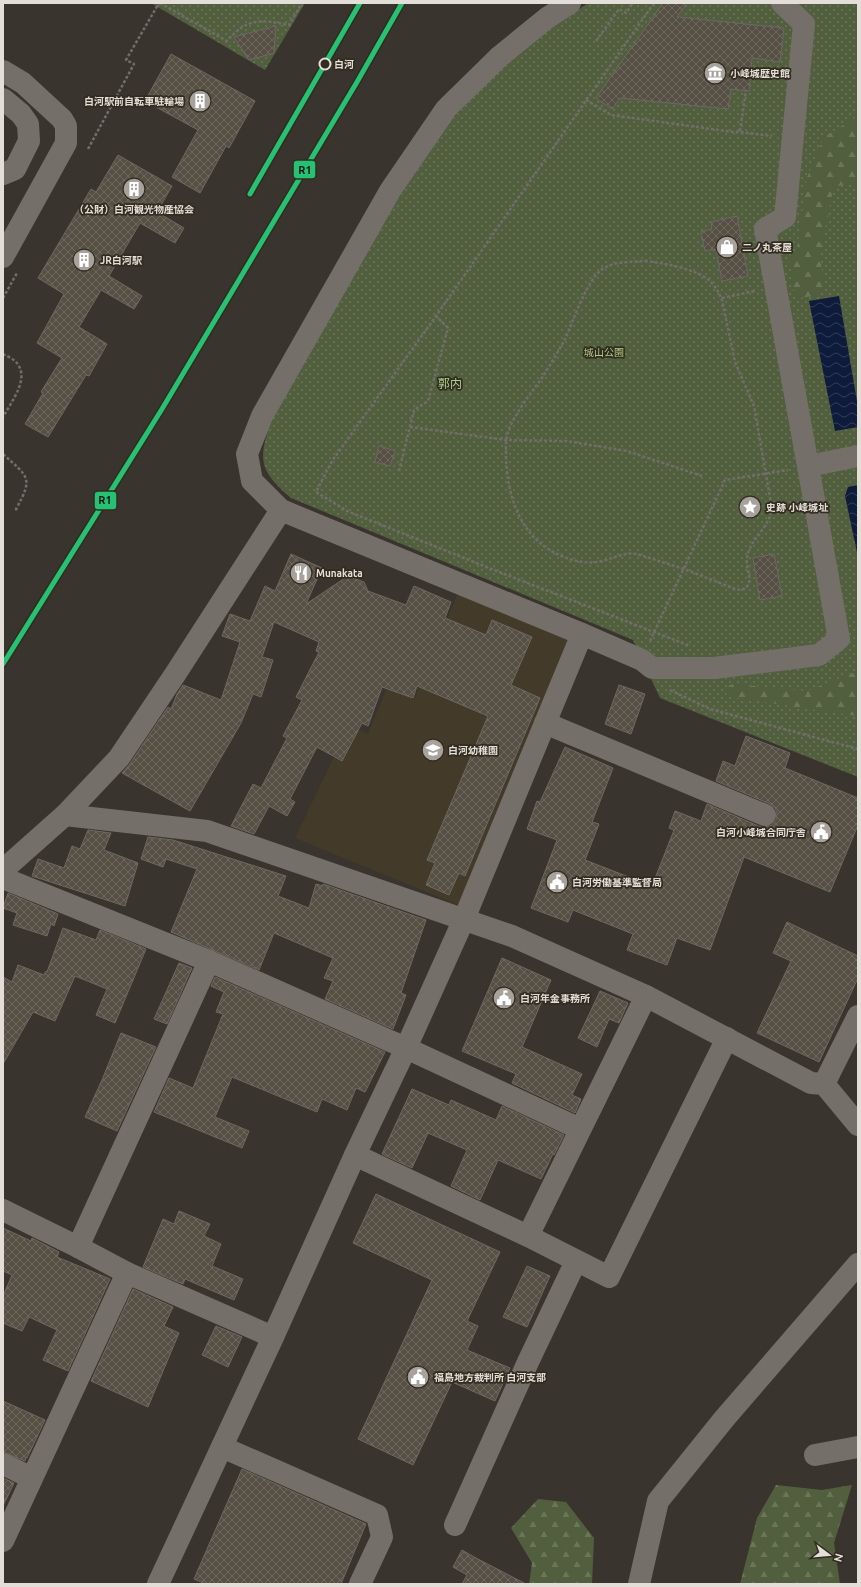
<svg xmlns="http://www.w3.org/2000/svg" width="861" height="1587" font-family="Ubuntu,'Noto Sans JP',sans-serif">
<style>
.built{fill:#443a2a}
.green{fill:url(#green-dots)}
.forest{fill:url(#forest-firs)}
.water{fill:url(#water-waves)}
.building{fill:url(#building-cross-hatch);stroke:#6d6863}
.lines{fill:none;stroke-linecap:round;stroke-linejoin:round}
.path{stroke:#716d68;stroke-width:2.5;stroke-dasharray:3 2;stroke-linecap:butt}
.minor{stroke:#746f69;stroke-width:22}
.rail-1-casing{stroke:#322b1f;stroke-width:8}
.rail-1{stroke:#26c172;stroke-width:5}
.stop-dot{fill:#322b1f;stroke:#e3ded7;stroke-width:2}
.labels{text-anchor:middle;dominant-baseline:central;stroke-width:3.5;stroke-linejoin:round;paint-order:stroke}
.stop-label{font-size:10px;font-weight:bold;fill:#e3ded7;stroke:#322b1f;text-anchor:start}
.poi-label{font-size:10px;font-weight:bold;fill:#e3ded7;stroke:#322b1f;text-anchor:start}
.park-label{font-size:10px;fill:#afcd85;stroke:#322b1f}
.quarter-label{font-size:12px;fill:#a8cd89;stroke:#322b1f}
.line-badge{stroke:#322b1f;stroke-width:1.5}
.pale-badge-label{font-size:11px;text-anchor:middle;font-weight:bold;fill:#111}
</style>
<defs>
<pattern id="green-dots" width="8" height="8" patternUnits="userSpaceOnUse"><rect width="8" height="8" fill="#525f3e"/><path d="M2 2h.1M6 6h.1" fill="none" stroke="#6b7659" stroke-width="1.8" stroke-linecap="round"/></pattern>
<pattern id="forest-firs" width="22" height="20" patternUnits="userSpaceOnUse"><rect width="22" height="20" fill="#525f3e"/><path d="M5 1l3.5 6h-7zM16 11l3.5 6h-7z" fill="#6b7659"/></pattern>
<pattern id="water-waves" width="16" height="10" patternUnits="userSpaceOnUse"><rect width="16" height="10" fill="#0e1b3b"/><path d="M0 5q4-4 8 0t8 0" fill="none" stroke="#313c57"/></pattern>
<pattern id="building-cross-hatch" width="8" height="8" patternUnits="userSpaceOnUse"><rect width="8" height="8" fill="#564f44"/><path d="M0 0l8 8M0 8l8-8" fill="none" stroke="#6e685e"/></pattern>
</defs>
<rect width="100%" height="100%" fill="#39342e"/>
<polygon class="built" points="460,588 575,636 461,906 295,838 349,726 368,734 387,688 414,699"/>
<g class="green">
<polygon points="151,3 305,3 265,70"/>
<path d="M588 3H858V777L660 698 633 640 291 498C255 467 260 458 272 416L398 199 452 119 500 69 537 38Z"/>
</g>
<g class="forest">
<polygon points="858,116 858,183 837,186 833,190 820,255 824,288 820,295 799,298 795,296 789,259 790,256 795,255 797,250 806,180 824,137"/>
<polygon points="858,671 858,716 730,697 726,694 727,688 730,685 734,684 807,691"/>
<polygon points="776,1485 822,1490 852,1485 834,1543 840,1584 740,1584 757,1518"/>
<polygon points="538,1499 566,1502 594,1538 592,1584 529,1584 532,1563 511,1528"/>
</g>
<g class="water">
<polygon points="839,296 858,407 858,427 835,431 809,301"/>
<polygon points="858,485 858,557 845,496 848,487"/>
</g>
<g class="building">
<polygon points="663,3 687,3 677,17 784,28 780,62 752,58 749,91 731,89 728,109 620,98 612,109 596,98"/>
<polygon points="276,26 274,53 249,60 234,37"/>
<polygon points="171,54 255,101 229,148 226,146 200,193 172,177 198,130 145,101"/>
<polygon points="118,155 172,186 157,212 184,228 175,243 140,223 109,276 142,296 134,309 101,290 79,327 107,344 89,376 86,375 48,437 25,424 43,393 41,392 62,358 37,343 64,294 38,278 91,189 96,192"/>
<polygon points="737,216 748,276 722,281 716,249 705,251 701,232 712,229 711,222"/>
<polygon points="379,446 395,451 390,466 375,462"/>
<polygon points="291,554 322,568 306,604 348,576 364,582 368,591 406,605 414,586 451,602 445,618 486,635 492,620 532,637 511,685 540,698 465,876 459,873 449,895 426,885 435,863 427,860 488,716 417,686 413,698 382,687 368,726 362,723 342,761 317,747 290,799 295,802 287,816 269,806 254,834 231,826 253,784 261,788 287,738 283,736 302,700 296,697 319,652 316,651 319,642 274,622 262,657 273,660 261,697 253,694 241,723 190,811 122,773 129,765 168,707 171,709 177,694 183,685 221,700 240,642 222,636 230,614 250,621 265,586 275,591"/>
<polygon points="774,554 782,596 760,600 753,558"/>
<polygon points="619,685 645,694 631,734 605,724"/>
<polygon points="746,736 790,753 785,768 858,798 858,825 830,892 744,857 710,950 677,938 667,965 627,950 633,934 573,910 568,922 531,908 557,840 527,829 537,801 540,802 565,747 613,768 592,822 599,824 585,860 652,886 674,830 669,828 675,811 701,821 707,804 761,827 766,827 772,825 776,820 777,813 775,808 770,804 716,781 723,761 735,766"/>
<polygon points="88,830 111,833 104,850 138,863 125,906 32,876 38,859 64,868 72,846 80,849"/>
<polygon points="148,837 173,840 286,876 278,896 309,908 316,884 323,886 323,884 426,920 401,993 406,995 393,1029 325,999 333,981 324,978 333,958 274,933 259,970 171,932 197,869 166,859 163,867 141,859"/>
<polygon points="8,893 58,914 54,926 51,924 47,936 13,925 17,913 3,908"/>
<polygon points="787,922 858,956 858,978 819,1062 757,1033 791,961 773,953"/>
<polygon points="63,928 96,940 100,930 146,949 115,1023 96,1015 107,989 75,976 55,1021 33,1012 3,1064 3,977 12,982 18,965 44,975 46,971 47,972"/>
<polygon points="502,958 551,980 522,1047 582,1074 572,1095 581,1099 575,1113 512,1083 516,1074 462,1051"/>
<polygon points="179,963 192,968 167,1024 154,1019"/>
<polygon points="215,977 385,1052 365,1092 356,1088 347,1110 322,1099 317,1112 232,1077 215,1117 249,1131 242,1148 154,1112 169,1078 193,1088 223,1014 216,1012 224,992 211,986"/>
<polygon points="600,991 628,1003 619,1023 609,1019 597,1047 578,1038"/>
<polygon points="121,1033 156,1047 117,1131 85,1117 102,1080"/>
<polygon points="412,1089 449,1105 451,1100 496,1120 502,1106 564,1135 554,1155 553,1154 541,1179 498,1160 480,1200 451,1186 467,1150 428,1133 412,1168 382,1154"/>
<polygon points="376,1194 500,1252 467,1321 478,1326 467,1350 510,1368 495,1401 452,1382 413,1465 358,1439 432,1280 353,1243"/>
<polygon points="179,1211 210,1224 204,1236 221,1244 212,1266 243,1279 234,1300 185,1279 183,1284 143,1267 163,1219 174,1224"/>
<polygon points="3,1228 31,1241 32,1238 59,1252 57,1257 110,1279 68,1371 43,1360 57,1330 29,1317 22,1331 3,1323 3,1296 12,1275 3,1271"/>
<polygon points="527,1266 550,1276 527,1327 503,1317"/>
<polygon points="133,1289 173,1307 164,1326 179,1333 148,1407 91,1381"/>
<polygon points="216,1326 242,1337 228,1367 202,1355"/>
<polygon points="3,1401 45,1420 27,1458 26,1458 25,1461 3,1452"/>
<polygon points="242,1469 366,1524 341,1584 206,1584 194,1579"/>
<polygon points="3,1478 14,1483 3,1506"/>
<polygon points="462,1550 476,1558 526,1584 462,1584 467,1575 453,1567"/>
</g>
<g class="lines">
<g class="path">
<path d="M160 3 227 41C247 18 260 19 289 25L302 3"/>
<polyline points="654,3 436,316 332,461 316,492 347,511 494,570 690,646"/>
<polyline points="596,41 619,9 626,13 633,3"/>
<polyline points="586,100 611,115 733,132 740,132 772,136"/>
<polyline points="740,131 746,90"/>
<polyline points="88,149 134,64 126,60 159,3"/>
<path d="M645 261C663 263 697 269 710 281 716 287 719 293 722 300L735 362 754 406 772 509C769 528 749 540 747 558 745 569 754 579 746 588L741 590 735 589 684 569 637 554C625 552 614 558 602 561 590 564 576 562 564 557 522 541 508 500 506 459 506 448 505 439 509 429 517 411 530 394 542 378 550 365 558 352 565 339 573 322 588 276 604 268 615 261 633 262 645 261Z"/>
<polyline points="3,298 17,273"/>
<polyline points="722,298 755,291"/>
<path d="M3 354C7 356 13 359 16 362 31 378 11 402 3 417"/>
<polyline points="410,427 506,440 566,441 627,451 702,476"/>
<path d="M3 454C28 477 34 477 16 509L18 512"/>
<polyline points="399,471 414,410 428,401 448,328 436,316"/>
<polyline points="650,641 725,480 788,470"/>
<polyline points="670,690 710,709 858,749"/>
</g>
<g class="minor">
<polyline points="570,3 547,18 499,57 446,109 390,191 262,416 247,454 252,481 281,510 582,634 642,660 652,668 714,668 819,655 839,639 808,466 858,456"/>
<polyline points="782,3 804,24 785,217 765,229 808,466"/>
<polyline points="3,71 23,83 62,119 66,126 66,143 3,257"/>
<polyline points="3,99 21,114 28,124 29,141 15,169 3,174"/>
<polyline points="545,723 765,815"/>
<polyline points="65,815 207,831 512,936 646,996 811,1083 824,1084 858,1125"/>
<polyline points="3,870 65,815 119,758 176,673 281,510"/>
<polyline points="3,878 209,961 406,1048 580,1129"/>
<polyline points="824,1084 858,1016"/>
<polyline points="355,1155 528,1236 609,1277 727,1038"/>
<polyline points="3,1210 78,1247 127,1273 273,1337"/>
<polyline points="528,1236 646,996"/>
<polyline points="78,1247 209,961"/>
<polyline points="222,1447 377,1515 382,1537 360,1584"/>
<polyline points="815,1455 858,1447"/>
<polyline points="3,1464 32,1478"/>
<polyline points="455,1525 528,1362 576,1261"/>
<polyline points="3,1541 127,1273"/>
<polyline points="158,1584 273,1337 355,1155 406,1048 464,919 582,634"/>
<polyline points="639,1584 658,1501 724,1419 858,1264"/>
</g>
<g class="rail-1-casing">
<g id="rail-1">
<polyline points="250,194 360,3"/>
<polyline points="3,664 162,409 357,82 402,3"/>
</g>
</g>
<use href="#rail-1" class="rail-1"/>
</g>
<defs>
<g id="museum-disc" transform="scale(1.15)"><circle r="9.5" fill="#a8a29c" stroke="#322b1f"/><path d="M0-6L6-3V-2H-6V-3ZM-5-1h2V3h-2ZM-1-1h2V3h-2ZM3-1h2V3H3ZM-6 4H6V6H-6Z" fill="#fff"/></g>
<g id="building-disc" transform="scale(1.15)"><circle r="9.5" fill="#a8a29c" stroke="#322b1f"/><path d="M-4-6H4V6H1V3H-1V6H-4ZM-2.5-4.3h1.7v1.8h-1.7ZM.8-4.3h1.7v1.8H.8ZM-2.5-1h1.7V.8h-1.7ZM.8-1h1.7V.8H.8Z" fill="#fff"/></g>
<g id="shop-disc" transform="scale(1.15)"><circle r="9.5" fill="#a8a29c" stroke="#322b1f"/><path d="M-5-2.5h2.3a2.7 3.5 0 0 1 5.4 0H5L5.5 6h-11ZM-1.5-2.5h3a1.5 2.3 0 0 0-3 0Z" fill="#fff"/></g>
<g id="sight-disc" transform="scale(1.15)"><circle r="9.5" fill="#a8a29c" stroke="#322b1f"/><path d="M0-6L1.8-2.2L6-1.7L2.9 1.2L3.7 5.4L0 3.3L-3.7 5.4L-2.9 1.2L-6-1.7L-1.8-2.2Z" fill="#fff"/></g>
<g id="restaurant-disc" transform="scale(1.15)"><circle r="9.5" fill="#a8a29c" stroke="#322b1f"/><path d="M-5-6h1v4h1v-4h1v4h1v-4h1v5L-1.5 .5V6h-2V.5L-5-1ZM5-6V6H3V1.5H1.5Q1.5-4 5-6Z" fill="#fff"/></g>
<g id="school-disc" transform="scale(1.15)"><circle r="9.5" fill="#a8a29c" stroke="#322b1f"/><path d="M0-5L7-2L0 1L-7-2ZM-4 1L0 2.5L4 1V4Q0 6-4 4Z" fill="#fff"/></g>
<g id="civic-disc" transform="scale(1.15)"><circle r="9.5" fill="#a8a29c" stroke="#322b1f"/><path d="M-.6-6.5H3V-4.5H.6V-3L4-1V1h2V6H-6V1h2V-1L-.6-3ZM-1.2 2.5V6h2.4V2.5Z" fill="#fff"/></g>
</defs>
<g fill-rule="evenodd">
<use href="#museum-disc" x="715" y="73"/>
<use href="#building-disc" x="200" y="101"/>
<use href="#building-disc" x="134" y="189"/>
<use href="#shop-disc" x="727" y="247"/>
<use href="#building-disc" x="84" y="260"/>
<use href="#sight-disc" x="750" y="507"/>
<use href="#restaurant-disc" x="301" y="573"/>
<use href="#school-disc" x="433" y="750"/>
<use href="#civic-disc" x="821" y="832"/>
<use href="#civic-disc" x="557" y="882"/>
<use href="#civic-disc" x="504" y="998"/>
<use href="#civic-disc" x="418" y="1377"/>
</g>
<circle class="stop-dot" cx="325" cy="64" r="5.5"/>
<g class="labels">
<g class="stop-label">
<text x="334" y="64">白河</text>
</g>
<g class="poi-label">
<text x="730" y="73">小峰城歴史館</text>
<text x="184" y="101" text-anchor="end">白河駅前自転車駐輪場</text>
<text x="134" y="209" text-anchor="middle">（公財）白河観光物産協会</text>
<text x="742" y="247">二ノ丸茶屋</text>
<text x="100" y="260">JR白河駅</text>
<text x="766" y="507">史跡 小峰城址</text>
<text x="316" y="573">Munakata</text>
<text x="448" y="750">白河幼稚園</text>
<text x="806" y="832" text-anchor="end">白河小峰城合同庁舎</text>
<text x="572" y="882">白河労働基準監督局</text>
<text x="520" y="998">白河年金事務所</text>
<text x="434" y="1377">福島地方裁判所 白河支部</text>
</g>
<g class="park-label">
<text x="604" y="352">城山公園</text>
</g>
<g class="quarter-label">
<text x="450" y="383">郭内</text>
</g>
</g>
<g class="line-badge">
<rect x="293" y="160" width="23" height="19" rx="4" fill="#26c172"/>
<rect x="94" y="491" width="23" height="19" rx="4" fill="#26c172"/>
</g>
<g class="pale-badge-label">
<text x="305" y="174">R1</text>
<text x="105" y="504">R1</text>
</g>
<rect width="861" height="1587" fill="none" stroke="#e3ded7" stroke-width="8"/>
<g transform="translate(829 1555) rotate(106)" stroke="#322b1f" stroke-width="3" paint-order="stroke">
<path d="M0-3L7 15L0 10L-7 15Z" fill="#e3ded7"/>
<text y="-6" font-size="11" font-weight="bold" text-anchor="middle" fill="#e3ded7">N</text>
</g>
</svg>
